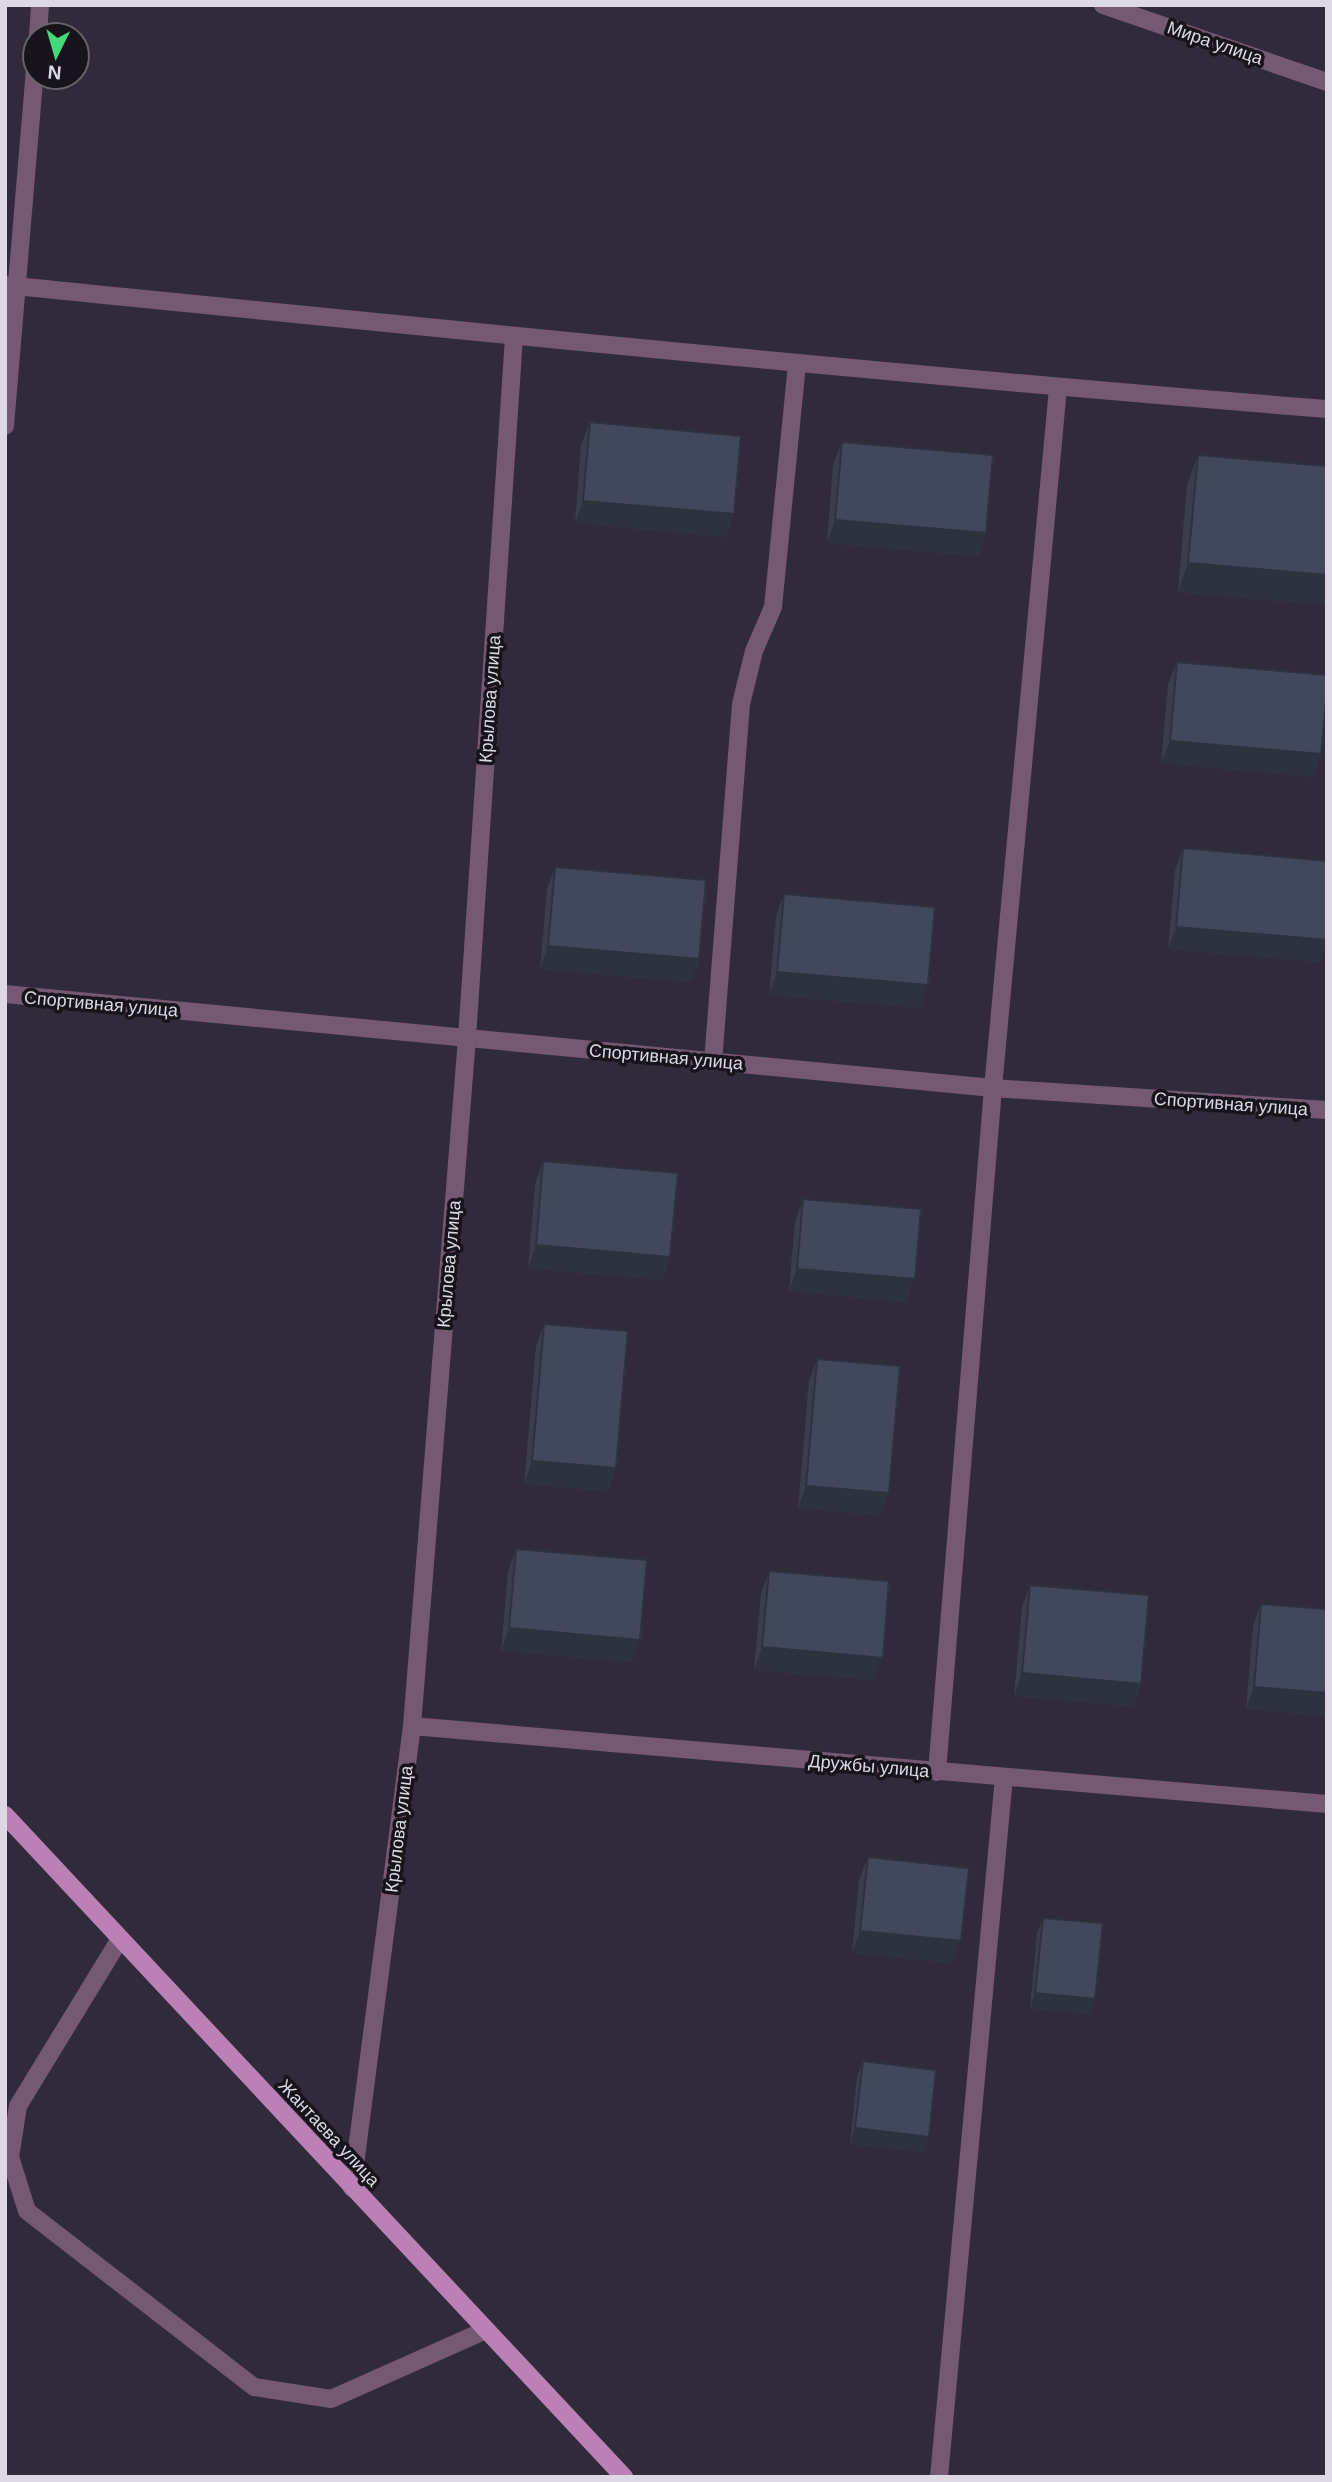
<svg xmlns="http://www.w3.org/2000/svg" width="1332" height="2482" font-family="Helvetica,sans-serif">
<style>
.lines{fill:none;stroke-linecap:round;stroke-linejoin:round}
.service{stroke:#755872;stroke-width:18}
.minor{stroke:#755872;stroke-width:18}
.primary{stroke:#bb81b6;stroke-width:18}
.wall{fill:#383e4d}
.shaded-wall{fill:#2e323f}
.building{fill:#41485a;stroke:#2e323f;stroke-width:2}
.labels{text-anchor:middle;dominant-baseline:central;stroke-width:7;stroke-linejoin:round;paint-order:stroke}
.street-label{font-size:18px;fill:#dcd9e4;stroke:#17141c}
</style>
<rect width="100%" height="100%" fill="#302a3b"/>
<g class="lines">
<polyline class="service" points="120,1939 18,2106 10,2157 27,2211 254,2387 331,2399 486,2330"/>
<g class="minor">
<polyline points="1103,5 1327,82"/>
<polyline points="38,35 40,5"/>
<path d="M5 285C446 329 886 374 1327 409"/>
<polyline points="5,426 35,69"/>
<polyline points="5,994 993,1088 1327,1110"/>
<polyline points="713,1062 741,704 754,651 773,607 797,364"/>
<polyline points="412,1726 1327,1804"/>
<polyline points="937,1772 993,1088 1058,388"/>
<polyline points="352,2188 412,1726 467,1038 514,337"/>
<polyline points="939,2477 1004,1777"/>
</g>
<polyline class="primary" points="5,1815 624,2477"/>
</g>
<g class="wall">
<polygon points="590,422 726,537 575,523 581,445"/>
<polygon points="842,442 986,533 978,556 827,543 833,464"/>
<polygon points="1198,455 1327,466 1327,605 1178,592 1187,484"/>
<polygon points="1177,662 1321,754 1313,777 1161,763 1168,684"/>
<polygon points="1183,848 1320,962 1168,949 1175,871"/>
<polygon points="555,867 699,959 691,982 540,969 547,889"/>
<polygon points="784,894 920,1008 769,995 776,916"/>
<polygon points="543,1161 670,1257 662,1280 528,1268 535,1184"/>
<polygon points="803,1199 906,1302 789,1291 795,1222"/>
<polygon points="544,1324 616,1468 608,1491 524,1484 536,1346"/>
<polygon points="817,1359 881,1515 798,1508 809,1381"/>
<polygon points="516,1549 640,1640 632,1662 501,1651 508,1571"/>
<polygon points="769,1571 874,1680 754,1670 761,1593"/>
<polygon points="1030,1585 1141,1684 1133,1706 1014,1696 1022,1607"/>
<polygon points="1261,1604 1327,1609 1327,1716 1246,1709 1253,1626"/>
<polygon points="868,1857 961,1941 952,1963 852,1953 859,1880"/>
<polygon points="1043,1918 1095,1999 1089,2014 1030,2008 1037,1933"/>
<polygon points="863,2061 924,2152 850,2144 857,2077"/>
</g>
<g class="shaded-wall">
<polygon points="583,501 734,514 726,537 575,523"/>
<polygon points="835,520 986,533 978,556 827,543"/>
<polygon points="1188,563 1327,575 1327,605 1178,592"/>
<polygon points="1170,741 1321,754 1313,777 1161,763"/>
<polygon points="1176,927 1327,940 1327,943 1320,962 1168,949"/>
<polygon points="548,946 699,959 691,982 540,969"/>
<polygon points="777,972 928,985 920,1008 769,995"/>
<polygon points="536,1245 670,1257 662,1280 528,1268"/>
<polygon points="797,1269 915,1279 906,1302 789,1291"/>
<polygon points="532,1461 616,1468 608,1491 524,1484"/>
<polygon points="806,1486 889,1493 881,1515 798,1508"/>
<polygon points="509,1628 640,1640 632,1662 501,1651"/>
<polygon points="762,1647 883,1658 874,1680 754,1670"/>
<polygon points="1022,1673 1141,1684 1133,1706 1014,1696"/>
<polygon points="1254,1687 1327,1693 1327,1716 1246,1709"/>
<polygon points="860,1931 961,1941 952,1963 852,1953"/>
<polygon points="1035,1993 1095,1999 1089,2014 1030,2008"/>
<polygon points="855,2128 929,2137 924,2152 850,2144"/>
</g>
<g class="building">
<polygon points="590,422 741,436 734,514 583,501"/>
<polygon points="842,442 993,455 986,533 835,520"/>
<polygon points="1198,455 1327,466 1327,575 1188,563"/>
<polygon points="1177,662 1327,675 1327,690 1321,754 1170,741"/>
<polygon points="1183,848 1327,861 1327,940 1176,927"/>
<polygon points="555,867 706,880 699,959 548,946"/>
<polygon points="784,894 935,907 928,985 777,972"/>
<polygon points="543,1161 678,1173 670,1257 536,1245"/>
<polygon points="803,1199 921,1209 915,1279 797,1269"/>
<polygon points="544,1324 628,1331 616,1468 532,1461"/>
<polygon points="817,1359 900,1366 889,1493 806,1486"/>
<polygon points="516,1549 647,1560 640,1640 509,1628"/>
<polygon points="769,1571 889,1581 883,1658 762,1647"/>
<polygon points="1030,1585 1149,1595 1141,1684 1022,1673"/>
<polygon points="1261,1604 1327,1609 1327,1693 1254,1687"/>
<polygon points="868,1857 969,1868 961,1941 860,1931"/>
<polygon points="1043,1918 1103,1923 1095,1999 1035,1993"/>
<polygon points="863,2061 936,2070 929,2137 855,2128"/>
</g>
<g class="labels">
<g class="street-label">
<text transform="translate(1215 43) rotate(19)">Мира улица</text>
<text transform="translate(490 699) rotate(-86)">Крылова улица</text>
<text transform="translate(101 1004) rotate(5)">Спортивная улица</text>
<text transform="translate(666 1057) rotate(5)">Спортивная улица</text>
<text transform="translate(1231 1104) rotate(4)">Спортивная улица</text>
<text transform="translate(449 1264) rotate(-85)">Крылова улица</text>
<text transform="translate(869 1766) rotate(5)">Дружбы улица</text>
<text transform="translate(399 1829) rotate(-83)">Крылова улица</text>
<text transform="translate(329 2133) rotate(47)">Жантаева улица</text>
</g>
</g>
<rect width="1332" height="2482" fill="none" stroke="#dcd9e4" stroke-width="14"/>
<g transform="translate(56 56) rotate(185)"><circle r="33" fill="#17141c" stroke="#66636c" stroke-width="2"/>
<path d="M0-5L12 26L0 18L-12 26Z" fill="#46d779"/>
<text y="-10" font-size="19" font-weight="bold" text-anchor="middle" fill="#dcd9e4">N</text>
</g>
</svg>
